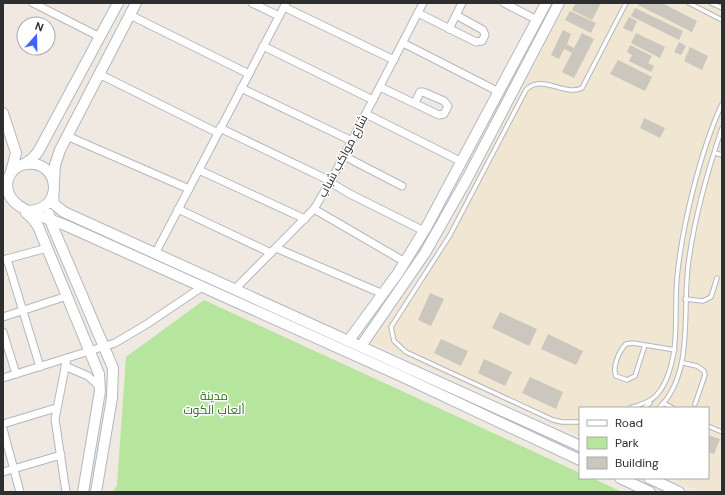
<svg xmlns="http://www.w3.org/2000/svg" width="725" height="495" font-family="'DM Sans',Cairo,sans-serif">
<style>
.education{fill:#f0e6d1}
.green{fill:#b6e59e}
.building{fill:#cbc7bf}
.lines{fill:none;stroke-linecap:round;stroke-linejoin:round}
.lane-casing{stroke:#b4b7c1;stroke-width:5.5}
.street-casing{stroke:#b4b7c1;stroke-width:9}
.secondary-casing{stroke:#b4b7c1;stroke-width:12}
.lane{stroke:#fff;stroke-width:3.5}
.street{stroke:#fff;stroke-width:7}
.secondary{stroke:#fff;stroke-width:10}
.labels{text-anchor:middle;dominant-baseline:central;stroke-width:3;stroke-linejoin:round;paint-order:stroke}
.street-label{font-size:12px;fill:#2e2e2e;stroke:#fff}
.park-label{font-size:12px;fill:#2c6e1b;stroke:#fff}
</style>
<rect width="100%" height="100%" fill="#efe9e1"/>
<polygon class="education" points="567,3 722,3 722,492 702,492 670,478 708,478 708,408 580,408 580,435 372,342 434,257"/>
<polygon class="green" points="204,300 580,473 580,478 592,478 622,492 113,492 117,485 126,357"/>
<g class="building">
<polygon points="576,3 601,3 592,20 572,10"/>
<polygon points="639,3 662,3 697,21 692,32 638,5"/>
<polygon points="635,8 683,31 679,40 631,16"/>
<polygon points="570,11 596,23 591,33 565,20"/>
<polygon points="629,17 637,21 632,32 623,28"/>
<polygon points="563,30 571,34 567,44 574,48 582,33 594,39 574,78 562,72 572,53 564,49 559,59 551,55"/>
<polygon points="636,33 665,47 660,58 631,43"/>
<polygon points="679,42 686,46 681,55 674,52"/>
<polygon points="630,45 652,56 648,63 654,66 651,72 629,61 632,55 627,52"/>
<polygon points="690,47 708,56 702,70 684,61"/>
<polygon points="618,60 652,77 645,91 610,74"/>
<polygon points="644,118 665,128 660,138 640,128"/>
<polygon points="430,293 444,299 431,326 418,320"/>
<polygon points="500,312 537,329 529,346 492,328"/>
<polygon points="548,334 583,351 576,365 541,349"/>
<polygon points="441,339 468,351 461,366 434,353"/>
<polygon points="484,359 512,372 505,386 478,373"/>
<polygon points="530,377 563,392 556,409 522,393"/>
<polygon points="708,435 720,439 714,454 708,452"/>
</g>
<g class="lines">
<g class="lane-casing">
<g id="lane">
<polyline points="689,3 722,20"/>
<polyline points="711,3 722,8"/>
<polyline points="715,153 722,155"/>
<polyline points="685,299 703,301 711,297 717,278"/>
<path d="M645 345 635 376 627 380 616 376C612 367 619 351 626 344L633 343 675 350"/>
<polyline points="683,363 697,366 704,371 705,375 695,404"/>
<polyline points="663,403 673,408"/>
<path d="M630 408C649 402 657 400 666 380 680 348 674 312 677 278 682 226 700 152 722 104"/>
<polyline points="644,408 650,403"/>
<path d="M659 408C696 371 681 307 689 259 695 215 708 170 722 128"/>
<path d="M580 422H562L553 420 406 352 394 341 391 327 450 235 526 90C541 73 565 97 582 88L626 3"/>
<polyline points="708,426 722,432"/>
</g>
</g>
<g class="street-casing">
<g id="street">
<polyline points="33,3 100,37"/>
<polyline points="252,3 279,16"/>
<polyline points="504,3 537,20"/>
<polyline points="284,7 394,60"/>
<polyline points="418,13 476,42 482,41 485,35 483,30 456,15"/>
<polyline points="130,15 249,74"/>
<polyline points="449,29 462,3"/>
<polyline points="403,43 499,92"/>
<polyline points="263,46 373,100"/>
<polyline points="99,74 218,133"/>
<polyline points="380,87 439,115 444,114 448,106 444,101 423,92 420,92 415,103"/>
<polyline points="241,88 352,141"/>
<polyline points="366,114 462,162"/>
<polyline points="220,128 322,177 348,193 424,231"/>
<polyline points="67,136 189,189"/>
<polyline points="344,156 402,186"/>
<polyline points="199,170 305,219"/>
<polyline points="178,209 271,253"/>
<polyline points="314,209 405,262"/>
<polyline points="276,248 383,294"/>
<polyline points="156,252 286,3"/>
<polyline points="7,259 40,367"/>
<polyline points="3,260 47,248"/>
<polyline points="236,288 314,209 334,175 423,3"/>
<polyline points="3,317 67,296"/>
<polyline points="3,332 16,374"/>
<polyline points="65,366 88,376 100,387"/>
<polyline points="3,378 115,343 147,324 202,287"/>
<polyline points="3,424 56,408"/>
<polyline points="3,429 20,492"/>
<polyline points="3,472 61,455"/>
<polyline points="66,492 55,419 67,358"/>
</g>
</g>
<g class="secondary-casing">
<g id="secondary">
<polyline points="3,113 16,153 11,172"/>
<polyline points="24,164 32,159 38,152 118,3"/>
<polyline points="54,181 55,165 60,150 136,3"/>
<polyline points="53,194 54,204 64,212 580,446"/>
<path d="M27 211C66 211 60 159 26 164 17 165 11 171 8 179 0 210 48 217 67 226L401 376 580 460"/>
<polyline points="26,213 32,218 38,226 99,374 100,391 83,492"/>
<polyline points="49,214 52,225 113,368 112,398 96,492"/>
<polyline points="349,340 398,273 427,226 546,3"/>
<polyline points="361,346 425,253 468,177 559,3"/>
<polyline points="620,478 650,492"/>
<polyline points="649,478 679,492"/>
</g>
</g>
<use href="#lane" class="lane"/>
<use href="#street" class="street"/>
<use href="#secondary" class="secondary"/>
</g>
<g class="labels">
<g class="street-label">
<text transform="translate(343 156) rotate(-62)">شارع مواكب شباب</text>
</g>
<g class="park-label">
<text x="214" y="396">مدينة<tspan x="214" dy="14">ألعاب الكوت</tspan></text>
</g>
</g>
<rect width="725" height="495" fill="none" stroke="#2e2e2e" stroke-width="8"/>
<rect x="579" y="407" width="130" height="72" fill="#ffffff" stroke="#ababab"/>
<rect x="587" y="420" width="20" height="6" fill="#ffffff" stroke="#ababab"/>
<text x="615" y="427" font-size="12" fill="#2e2e2e">Road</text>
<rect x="587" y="437" width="20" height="12" fill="#b6e59e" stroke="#ababab"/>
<text x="615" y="447" font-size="12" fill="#2e2e2e">Park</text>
<rect x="587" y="457" width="20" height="12" fill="#cbc7bf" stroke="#ababab"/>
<text x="615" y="467" font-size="12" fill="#2e2e2e">Building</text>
<g transform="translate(36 36) rotate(20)"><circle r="19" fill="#ffffff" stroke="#ababab"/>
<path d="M0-3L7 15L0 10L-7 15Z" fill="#4264fb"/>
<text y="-6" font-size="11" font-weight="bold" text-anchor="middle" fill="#2e2e2e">N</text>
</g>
</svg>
